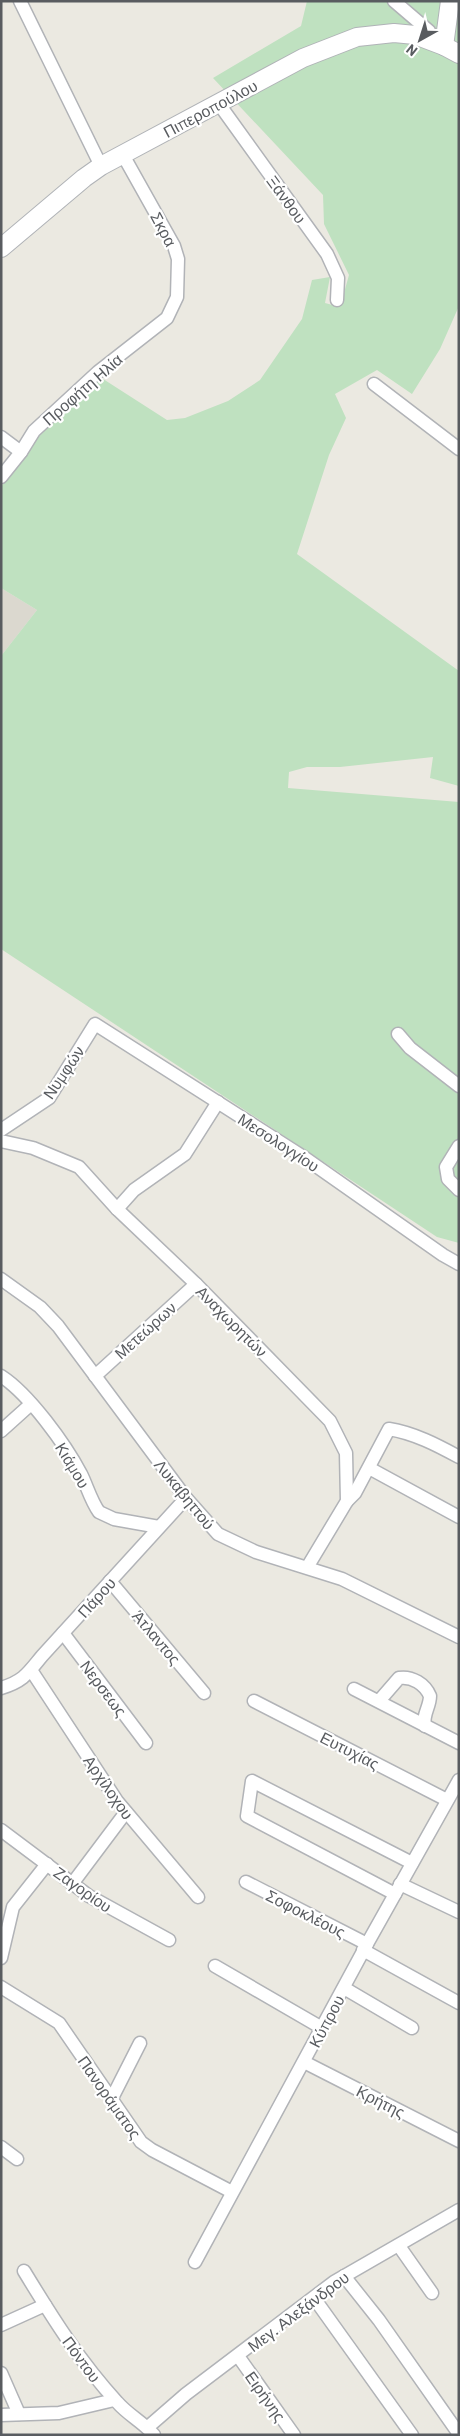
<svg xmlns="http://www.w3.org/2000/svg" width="460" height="2436" font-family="Barlow,sans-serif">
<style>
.education{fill:#dbd8cf}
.green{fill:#bfe1c0}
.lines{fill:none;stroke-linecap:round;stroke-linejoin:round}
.street-casing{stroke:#b1b3b7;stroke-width:15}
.secondary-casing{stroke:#b0b3b7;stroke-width:20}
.street{stroke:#fff;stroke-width:12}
.secondary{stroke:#fff;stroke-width:18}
.labels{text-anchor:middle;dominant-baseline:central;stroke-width:4.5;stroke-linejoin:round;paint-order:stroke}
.street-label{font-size:16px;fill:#595c60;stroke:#fff}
</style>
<rect width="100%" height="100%" fill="#ebe9e1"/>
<polygon class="education" points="1,588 37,610 1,656"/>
<polygon class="green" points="307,1 459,1 459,306 440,349 412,394 377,370 335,394 346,418 329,455 297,554 459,671 459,786 430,778 433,757 340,767 307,767 289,772 288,788 459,802 459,1243 437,1237 1,949 1,656 37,610 1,588 1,487 32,443 100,377 167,420 185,418 228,401 260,380 302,319 312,280 330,277 325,303 340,307 349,275 324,224 323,195 213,78 301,26"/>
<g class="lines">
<g class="street-casing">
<g id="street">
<polyline points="20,1 101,166"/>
<polyline points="394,1 429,31 432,41"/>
<polyline points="219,104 327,254 338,278 337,300"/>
<polyline points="374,384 459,449"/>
<polyline points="1,437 21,452"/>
<polyline points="1,477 21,452 34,431 98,372 167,318 177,297 178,259 174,246 123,155"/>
<polyline points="398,1034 410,1048 459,1086"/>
<polyline points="1,1130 49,1098 95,1024 302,1156 443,1255 459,1264"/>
<polyline points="1,1141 33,1148 79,1167 117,1209 196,1284 330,1421 346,1453 347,1501 308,1566"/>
<polyline points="459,1146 446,1167 448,1179 459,1190"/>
<polyline points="117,1209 134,1190 185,1154 218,1102"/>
<polyline points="1,1279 40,1307 58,1326 186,1498 218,1534 256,1552 342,1579 459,1637"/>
<path d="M1 1376C29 1394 65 1444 81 1474 87 1486 91 1501 99 1512L114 1519 159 1527"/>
<polyline points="95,1376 196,1284"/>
<polyline points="1,1431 31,1404"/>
<polyline points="369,1468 459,1517"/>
<path d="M347 1501 355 1493 389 1429C414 1433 437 1445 459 1457"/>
<polyline points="110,1581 204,1693"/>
<polyline points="63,1633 146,1743"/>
<polyline points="31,1670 117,1801 198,1897"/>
<path d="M1 1688C24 1681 28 1673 42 1656L186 1498"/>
<polyline points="354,1689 459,1743"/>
<polyline points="254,1701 447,1800"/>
<path d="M379 1701 399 1678C412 1676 425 1684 430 1696 430 1707 422 1715 425 1726"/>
<polyline points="1,1830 89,1896 169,1940"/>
<polyline points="246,1882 367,1944"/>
<polyline points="72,1884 126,1812"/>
<polyline points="400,1884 459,1912"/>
<polyline points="395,1894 247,1816 252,1781 412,1863"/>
<polyline points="363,1950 459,2003"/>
<polyline points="1,1958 13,1907 47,1864"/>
<polyline points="215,1966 322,2028"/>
<polyline points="1,1987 59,2023 141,2142 152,2150 232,2192"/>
<polyline points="344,1988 412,2028"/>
<polyline points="304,2062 459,2141"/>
<polyline points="111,2100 140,2043"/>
<polyline points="1,2147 17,2159"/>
<polyline points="399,2246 432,2293"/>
<polyline points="195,2262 367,1944 459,1780"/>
<path d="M24 2271C52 2317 80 2362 117 2402 128 2415 143 2422 154 2435"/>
<polyline points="344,2276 379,2320 459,2434"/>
<polyline points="314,2298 412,2435"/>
<polyline points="1,2325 45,2305"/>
<polyline points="238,2356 294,2435"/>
<polyline points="1,2373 19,2414"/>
<polyline points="1,2415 59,2413 114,2400"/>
<polyline points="148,2427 186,2394 334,2282 459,2210"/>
</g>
</g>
<g class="secondary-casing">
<g id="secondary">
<polyline points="444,46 450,1"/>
<polyline points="1,248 84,178 101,166 303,58 357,37 394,33 415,35 444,46 459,54"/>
</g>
</g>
<use href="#street" class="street"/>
<use href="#secondary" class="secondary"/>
</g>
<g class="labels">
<g class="street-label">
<text transform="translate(210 108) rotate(-28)">Πιπεροπούλου</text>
<text transform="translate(287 199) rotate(54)">Ξάνθου</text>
<text transform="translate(164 229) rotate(62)">Σκρα</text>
<text transform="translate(82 389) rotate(-41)">Προφήτη Ηλία</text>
<text transform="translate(63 1072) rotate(-56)">Νυμφών</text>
<text transform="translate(279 1142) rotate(33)">Μεσολογγίου</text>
<text transform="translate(232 1321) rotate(45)">Αναχωρητών</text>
<text transform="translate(145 1330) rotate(-42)">Μετεώρων</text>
<text transform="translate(73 1465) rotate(59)">Κιάμου</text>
<text transform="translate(185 1494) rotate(51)">Λυκαβηττού</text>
<text transform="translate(96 1597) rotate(-48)">Πάρου</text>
<text transform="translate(157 1637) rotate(50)">Άτλαντος</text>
<text transform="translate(104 1688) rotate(53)">Νερσεως</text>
<text transform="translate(350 1750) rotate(27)">Ευτυχίας</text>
<text transform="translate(109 1787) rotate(55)">Αρχίλοχου</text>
<text transform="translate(83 1889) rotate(35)">Ζαγορίου</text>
<text transform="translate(306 1913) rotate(27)">Σοφοκλέους</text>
<text transform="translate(326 2021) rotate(-62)">Κύπρου</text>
<text transform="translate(110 2097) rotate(55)">Πανοράματος</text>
<text transform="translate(381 2101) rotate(27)">Κρήτης</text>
<text transform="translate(298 2311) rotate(-37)">Μεγ. Αλεξάνδρου</text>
<text transform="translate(82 2359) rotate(54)">Πόντου</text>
<text transform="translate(266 2396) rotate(55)">Ειρήνης</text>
</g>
</g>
<rect width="460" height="2436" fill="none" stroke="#595c60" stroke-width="5"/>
<g transform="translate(420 40) rotate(219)" stroke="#ffffff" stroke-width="4" paint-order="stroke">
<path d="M0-4L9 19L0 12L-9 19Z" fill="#595c60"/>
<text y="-8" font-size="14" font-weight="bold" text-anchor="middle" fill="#595c60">N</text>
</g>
</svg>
